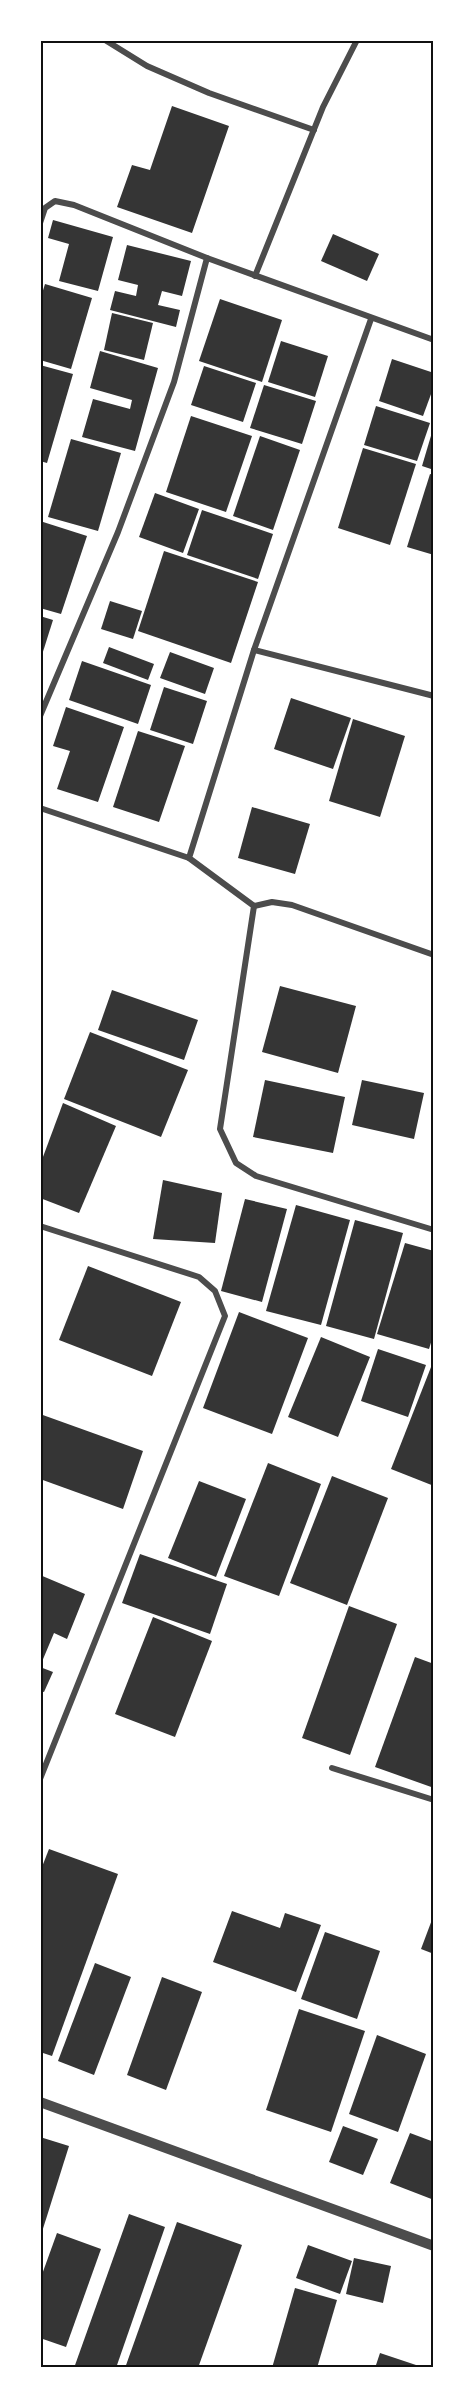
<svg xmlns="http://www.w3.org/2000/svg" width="474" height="2408" font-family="'PT Sans Narrow',sans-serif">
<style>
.building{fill:#353535}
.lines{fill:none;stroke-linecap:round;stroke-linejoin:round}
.minor{stroke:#4c4c4c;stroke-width:6}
.tertiary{stroke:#4c4c4c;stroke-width:10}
.neatline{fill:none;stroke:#111;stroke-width:2}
</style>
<rect width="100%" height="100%" fill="#fff"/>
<g class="building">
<polygon points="172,106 229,126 192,233 117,207 132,165 150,170"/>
<polygon points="53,220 113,237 98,291 59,281 69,244 48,238"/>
<polygon points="333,234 379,254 367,281 321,261"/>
<polygon points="127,245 191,261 182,296 162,291 158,305 180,310 176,327 110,310 115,291 136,296 138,285 118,280"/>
<polygon points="45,284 92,298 71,369 40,360 40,300"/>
<polygon points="220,299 282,320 262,382 199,361"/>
<polygon points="112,313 153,323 144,360 104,350"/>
<polygon points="281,341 328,356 315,397 268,382"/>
<polygon points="100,351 158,368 135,451 82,437 93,399 130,409 132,400 90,388"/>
<polygon points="392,359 434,373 434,386 423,416 379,401"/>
<polygon points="40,365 73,374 47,463 40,461"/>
<polygon points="204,366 256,383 243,422 191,405"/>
<polygon points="264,385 316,401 302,444 250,428"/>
<polygon points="376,406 430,423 417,461 364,445"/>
<polygon points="191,416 252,436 226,512 166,492"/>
<polygon points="433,429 434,430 434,470 422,466"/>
<polygon points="260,436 300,450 273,530 233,516"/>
<polygon points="71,439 121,453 98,531 48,517"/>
<polygon points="363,448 416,464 390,545 338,528"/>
<polygon points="430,474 434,475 434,555 407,547"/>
<polygon points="155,493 199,509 183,553 139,537"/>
<polygon points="202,510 273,534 258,579 187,555"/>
<polygon points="40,521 87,536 61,614 40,608"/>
<polygon points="164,551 258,582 231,663 138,631"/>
<polygon points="110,601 142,611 133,639 101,629"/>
<polygon points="40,616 53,620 41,658 40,658"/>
<polygon points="109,647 154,664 148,680 103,663"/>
<polygon points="170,652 214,668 205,694 160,678"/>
<polygon points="82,661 151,685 138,724 69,700"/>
<polygon points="164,687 207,701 193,744 150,730"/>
<polygon points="291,698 351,718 333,769 274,749"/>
<polygon points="66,707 124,727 98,802 57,789 70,751 53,746"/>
<polygon points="353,719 405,736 380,817 329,801"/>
<polygon points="138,731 185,746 159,822 113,807"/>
<polygon points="252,807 310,824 295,874 238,858"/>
<polygon points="280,986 356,1006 338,1073 262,1052"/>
<polygon points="112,990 198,1020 184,1060 98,1030"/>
<polygon points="90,1032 188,1070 161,1137 64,1099"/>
<polygon points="265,1080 345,1097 333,1153 253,1137"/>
<polygon points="362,1080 424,1093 414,1139 352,1125"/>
<polygon points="63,1103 116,1126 79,1213 40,1198 40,1165"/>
<polygon points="163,1180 222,1193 215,1243 153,1239"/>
<polygon points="245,1199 287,1209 262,1302 221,1291"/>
<polygon points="296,1205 350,1220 321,1325 266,1311"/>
<polygon points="355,1220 403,1233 374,1339 326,1326"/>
<polygon points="405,1243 434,1251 434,1333 429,1349 377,1334"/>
<polygon points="88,1266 181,1302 152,1376 59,1340"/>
<polygon points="239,1312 308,1338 272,1434 203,1408"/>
<polygon points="321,1337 370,1357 338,1437 288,1417"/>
<polygon points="378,1349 426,1365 408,1417 361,1401"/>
<polygon points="433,1362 434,1362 434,1486 391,1469"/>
<polygon points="40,1414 143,1451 123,1509 40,1479"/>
<polygon points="268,1463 321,1484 279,1596 224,1576"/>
<polygon points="332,1476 388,1498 347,1605 290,1583"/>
<polygon points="199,1481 246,1499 216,1577 168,1558"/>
<polygon points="140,1554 227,1584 210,1634 122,1603"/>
<polygon points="40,1575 85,1594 67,1639 54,1633 41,1664"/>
<polygon points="349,1606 397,1624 350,1755 302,1738"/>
<polygon points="153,1617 212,1641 175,1737 115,1714"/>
<polygon points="415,1657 434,1664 434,1788 375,1767"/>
<polygon points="40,1667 53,1672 44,1692 40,1691"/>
<polygon points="49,1849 118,1874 52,2056 40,2052 40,1872"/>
<polygon points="232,1911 280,1928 285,1913 321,1925 296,1992 213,1962"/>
<polygon points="433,1917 434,1917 434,1954 421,1949"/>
<polygon points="325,1932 380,1951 357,2019 301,1999"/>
<polygon points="95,1963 131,1977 94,2075 58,2061"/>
<polygon points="162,1977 202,1992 166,2090 127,2075"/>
<polygon points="299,2009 365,2031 331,2132 266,2110"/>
<polygon points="377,2035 426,2054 398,2132 349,2114"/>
<polygon points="343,2126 378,2139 363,2175 329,2162"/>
<polygon points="410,2133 434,2142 434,2200 390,2183"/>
<polygon points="40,2137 69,2146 41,2235 40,2235"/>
<polygon points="129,2214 165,2227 116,2368 74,2368"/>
<polygon points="177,2222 242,2245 198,2368 125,2368"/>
<polygon points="57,2233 101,2249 66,2347 40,2338 40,2280"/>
<polygon points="308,2245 352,2261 340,2294 296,2278"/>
<polygon points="354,2258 391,2266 383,2303 346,2294"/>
<polygon points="295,2288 337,2300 317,2368 272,2368"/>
<polygon points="380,2353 422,2367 422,2368 375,2368"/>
</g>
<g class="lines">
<g class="minor">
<polyline points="105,40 147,66 209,93 314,130"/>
<polyline points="40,223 45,208 55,201 74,205 207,258 434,340"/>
<polyline points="255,276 323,107 357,40"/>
<polyline points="371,319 254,650 434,696"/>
<polyline points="254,650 189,858 254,906 220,1129 236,1163 256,1176 434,1230"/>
<polyline points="40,716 118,532 174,382 207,258"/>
<polyline points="40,808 189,858"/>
<polyline points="254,906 272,902 292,905 434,955"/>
<polyline points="40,1226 199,1277 215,1291 225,1316 40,1779"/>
<polyline points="332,1768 434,1800"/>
</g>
<polyline class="tertiary" points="40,2102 434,2246"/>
</g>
<rect width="474" height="2408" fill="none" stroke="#ffffff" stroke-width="84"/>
<rect x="42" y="42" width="390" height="2324" class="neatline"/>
</svg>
